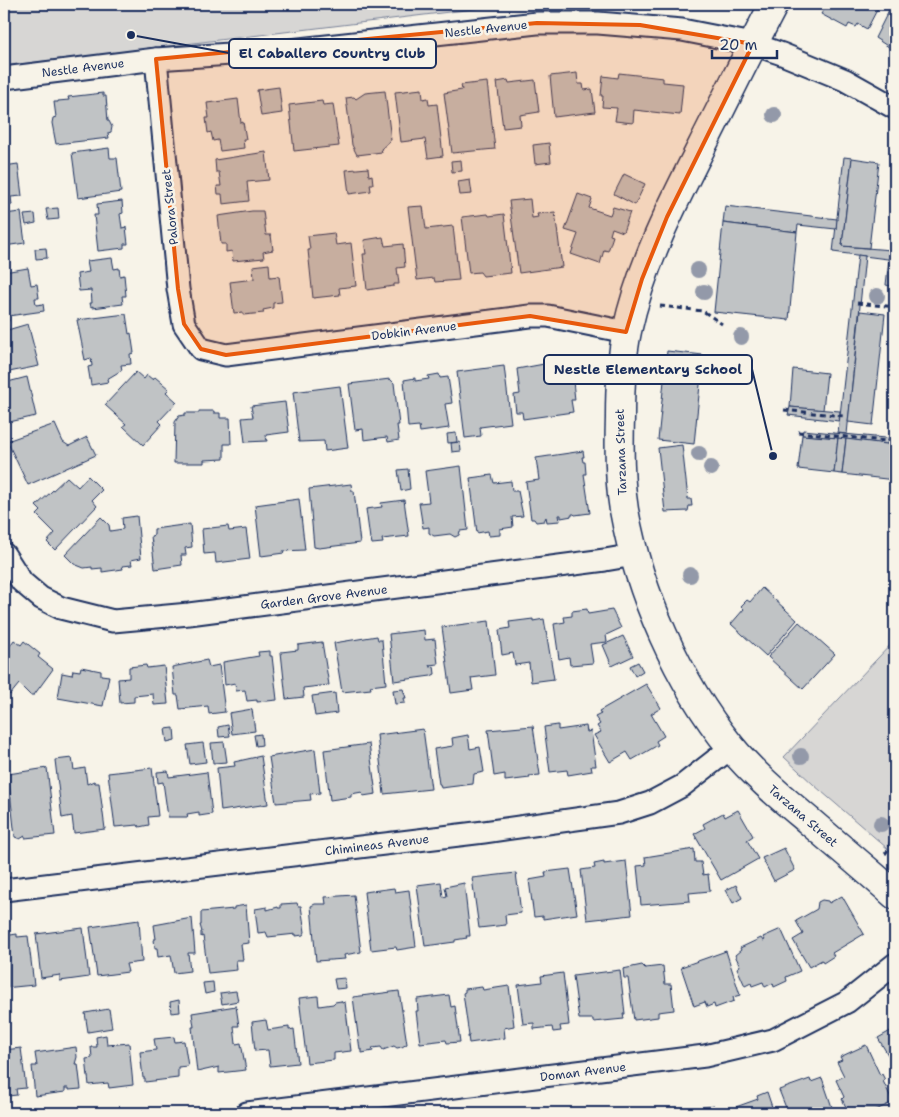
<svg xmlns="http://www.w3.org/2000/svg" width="899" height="1117" font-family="'Shantell Sans',sans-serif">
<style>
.green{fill:#d7d6d4;stroke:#798299}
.building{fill:#c0c3c5;stroke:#1b2f5e}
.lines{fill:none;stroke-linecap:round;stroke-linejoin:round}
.street-casing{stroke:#1b2f5e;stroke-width:25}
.secondary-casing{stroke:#1b2f5e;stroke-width:31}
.path{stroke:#1b2f5e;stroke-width:3;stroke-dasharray:5 4;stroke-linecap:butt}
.street{stroke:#f7f3e8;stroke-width:21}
.secondary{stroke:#f7f3e8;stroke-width:28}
.tree{fill:#9399a9}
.marked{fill:#e8590c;fill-opacity:0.2;stroke:#e8590c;stroke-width:4;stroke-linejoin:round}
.labels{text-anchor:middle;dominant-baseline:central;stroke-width:5;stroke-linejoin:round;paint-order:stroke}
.street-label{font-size:12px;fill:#1b2f5e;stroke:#f7f3e8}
.leader{fill:none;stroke:#1b2f5e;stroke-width:2}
.callout-dot{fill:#1b2f5e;stroke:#f7f3e8;stroke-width:2}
.callout{fill:#f7f3e8;stroke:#1b2f5e;stroke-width:2}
.callout-label{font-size:14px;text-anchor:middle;font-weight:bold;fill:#1b2f5e}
</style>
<rect width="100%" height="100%" fill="#f7f3e8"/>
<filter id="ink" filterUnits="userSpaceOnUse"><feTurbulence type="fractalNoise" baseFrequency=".02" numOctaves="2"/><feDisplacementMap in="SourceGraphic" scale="10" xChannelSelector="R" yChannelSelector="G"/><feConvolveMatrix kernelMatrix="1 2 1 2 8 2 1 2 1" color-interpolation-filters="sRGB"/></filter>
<g filter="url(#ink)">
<g class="green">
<polygon points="4,4 515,4 4,66"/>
<polygon points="895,640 895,855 814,785 784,757"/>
</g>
<g class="building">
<polygon points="827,4 875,4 879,6 867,29 858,24 856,27 849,24 847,28 821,14"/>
<polygon points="892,4 895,4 895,51 875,38"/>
<polygon points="577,73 578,84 583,84 584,90 592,89 595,112 554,117 550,76"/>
<polygon points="619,73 663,78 663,82 683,84 680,115 634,110 633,123 615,121 617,108 602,107 603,96 601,96 603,76 618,78"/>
<polygon points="508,80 509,83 535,80 539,112 520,115 521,126 503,128 497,82"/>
<polygon points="487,82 495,149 452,153 444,93 462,90 461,85"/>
<polygon points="279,87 282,113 261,116 257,90"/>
<polygon points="422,89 423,99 428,98 429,105 437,104 443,156 428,158 425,139 401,142 395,92"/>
<polygon points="385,91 391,140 381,149 382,152 357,155 352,145 346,98 354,97 356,99 365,93"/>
<polygon points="103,93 103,96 106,96 108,121 109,121 112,127 111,132 108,133 109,138 56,144 52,123 53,118 56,117 54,102 58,102 58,101 69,100 68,97"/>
<polygon points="238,99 241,123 243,122 246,139 243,139 244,148 220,151 218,140 213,141 211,132 208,133 206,118 209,118 207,103"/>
<polygon points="322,101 323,105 333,104 339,146 294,151 289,105"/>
<polygon points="4,118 7,143 4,144"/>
<polygon points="549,143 551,162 535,164 533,145"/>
<polygon points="109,148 110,158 117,158 121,192 78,198 72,153"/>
<polygon points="266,152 269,180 247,182 249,201 223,204 222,194 218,194 217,186 221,186 219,172 216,172 215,160"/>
<polygon points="844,157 852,158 842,246 891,250 891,245 895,245 895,260 833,252"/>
<polygon points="852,158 879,162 869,248 842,246"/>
<polygon points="461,160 462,171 452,172 451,161"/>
<polygon points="18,164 22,196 11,197 12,205 4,206 4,166"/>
<polygon points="368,168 369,176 372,175 373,184 370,184 371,191 349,194 346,170"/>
<polygon points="624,174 645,184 635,205 614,194"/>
<polygon points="470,180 472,194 460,195 458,182"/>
<polygon points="578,194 592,199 589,208 610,215 613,207 630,212 623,232 612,228 610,235 613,236 608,251 604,250 600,264 571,254 578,234 565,230"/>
<polygon points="530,199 532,218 538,217 537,214 555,212 562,267 519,273 509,201"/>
<polygon points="122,201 123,213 120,214 122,228 126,227 128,244 124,244 124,248 98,251 94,215 98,215 97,204"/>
<polygon points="423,206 426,229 453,226 459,280 435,282 434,278 417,280 408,207"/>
<polygon points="725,206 837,219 836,229 798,225 797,232 723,223"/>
<polygon points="58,208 59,219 48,220 46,209"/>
<polygon points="252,211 263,211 266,235 271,235 273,250 263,252 264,258 233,261 232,251 226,252 226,244 221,244 218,216"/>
<polygon points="21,212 25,243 4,246 4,214"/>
<polygon points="35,214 36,223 26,225 24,215"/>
<polygon points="488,214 489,216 504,214 511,273 483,276 480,272 469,273 462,217"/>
<polygon points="723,223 797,232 789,320 714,312"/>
<polygon points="334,233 336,245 351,243 356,286 339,288 340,295 313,298 308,250 310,250 308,236"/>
<polygon points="383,237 385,246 403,244 405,267 397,268 399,284 394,284 394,286 367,290 363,254 366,254 364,240"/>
<polygon points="46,248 47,258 36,259 35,249"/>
<polygon points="858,255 865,256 847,434 838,433"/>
<polygon points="112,258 114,269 119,268 120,276 124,275 126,296 122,296 123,304 93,308 93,306 91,307 90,303 92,303 91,290 79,291 77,274 89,272 87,261"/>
<polygon points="889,259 895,260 895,287 886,285"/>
<polygon points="269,264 270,277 279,276 282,302 273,303 273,308 263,310 264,313 243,315 243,312 234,313 230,282 254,279 253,266"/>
<polygon points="28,268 31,285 37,284 39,298 35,298 36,305 43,304 44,311 8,316 9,321 4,322 4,270 4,272"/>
<polygon points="860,311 885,314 873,425 848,422"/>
<polygon points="126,314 129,334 131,333 134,353 130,354 131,364 121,365 122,370 107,379 108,382 91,385 88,367 92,366 91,358 85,360 77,320"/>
<polygon points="28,324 39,366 4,373 4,331"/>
<polygon points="667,351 703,355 694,444 658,440"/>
<polygon points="544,364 544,366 552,365 553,372 566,370 567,373 572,372 575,400 571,400 573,412 523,419 522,412 516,412 514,395 520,394 517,369"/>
<polygon points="504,366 511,423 480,427 481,436 465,438 457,372"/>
<polygon points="793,369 827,373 823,410 790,407"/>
<polygon points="136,372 144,379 147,375 153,380 155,377 169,389 166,392 177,402 159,421 162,424 143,445 123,426 126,424 105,405"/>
<polygon points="439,374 440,378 448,377 452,403 445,404 449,428 420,432 419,426 408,427 404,380 415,378 415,381 429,379 428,376"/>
<polygon points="27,377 36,416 5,423 4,383"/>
<polygon points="390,379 394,383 399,425 397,425 399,440 388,442 387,437 364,440 363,429 355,430 349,384"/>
<polygon points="340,386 348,448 325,451 324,441 299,442 293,392"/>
<polygon points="285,402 289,432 266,435 267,441 245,442 242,418 253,417 251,406"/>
<polygon points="790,407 840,411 839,421 788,415"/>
<polygon points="199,411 214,411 214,413 220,413 220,418 230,418 231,444 224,444 224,459 204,460 204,463 174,463 175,422 179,416 185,415 185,413 199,413"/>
<polygon points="55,424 63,442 69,446 87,437 96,455 28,485 7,441"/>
<polygon points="803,430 895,439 895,445 802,435"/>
<polygon points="456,433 457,442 448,443 447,434"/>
<polygon points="802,435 838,438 834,473 798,469"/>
<polygon points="838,438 846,439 842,474 834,473"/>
<polygon points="846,439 895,445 895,480 842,474"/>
<polygon points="460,442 461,451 452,452 451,443"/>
<polygon points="682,445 688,499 691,499 692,506 689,506 688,511 665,512 658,448"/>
<polygon points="583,451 584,457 582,457 583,462 585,462 586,474 584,474 590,513 575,515 574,514 572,514 572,516 561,518 561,515 559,515 560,521 547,522 546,517 544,521 536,522 534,519 531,519 526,482 539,480 536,458"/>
<polygon points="461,466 468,530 460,531 459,535 455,537 450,534 434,536 429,533 429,527 423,528 419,503 429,502 425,471"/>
<polygon points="408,469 410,489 401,491 398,470"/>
<polygon points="492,475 494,483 511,481 512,491 518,491 523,516 512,517 513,527 500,529 500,535 489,536 488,531 477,533 470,478"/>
<polygon points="88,476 102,490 92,500 97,506 55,550 47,542 55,533 37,515 41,511 36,506 67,477 78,487"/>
<polygon points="351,484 352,491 354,491 360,543 319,548 314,547 309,489"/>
<polygon points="299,499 305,550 283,551 284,553 261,556 255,505"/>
<polygon points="404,500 409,536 382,539 383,543 372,544 371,539 370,539 366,509 382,507 381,503"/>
<polygon points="137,516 141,558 131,560 132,565 122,566 123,569 102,572 102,568 92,569 92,567 84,568 74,564 65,555 101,517 109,525 110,531 123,529 122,518"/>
<polygon points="190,524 192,547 185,548 186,555 181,555 182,565 155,569 151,536 154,535 154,529"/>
<polygon points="228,526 229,531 246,529 250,559 216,563 215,553 204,554 202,529"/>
<polygon points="762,588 797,620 766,656 731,624 744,609 741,606 747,600 750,602"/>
<polygon points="587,609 588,614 612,610 621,628 606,635 607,642 590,644 593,663 570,665 569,657 559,659 554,624 565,622 564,617 572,616 572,611"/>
<polygon points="533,619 533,621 544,619 554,679 531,682 529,663 515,665 513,653 502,655 499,630 510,628 509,622"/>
<polygon points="489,621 495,675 471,678 473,690 451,693 442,627"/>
<polygon points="799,622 835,654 803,689 768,657"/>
<polygon points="424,630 425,640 435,639 438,664 429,665 430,667 434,666 435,674 431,676 394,681 389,634"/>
<polygon points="377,636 378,640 382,640 386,684 370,686 371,689 342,692 334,643"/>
<polygon points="623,636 633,656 612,666 603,645"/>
<polygon points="14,640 21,645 24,641 40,654 38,657 53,669 34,695 30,695 19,684 10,695 4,690 4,654"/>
<polygon points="322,642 329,685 303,688 304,697 286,699 281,652 298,650 298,645"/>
<polygon points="270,651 270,656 272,656 277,700 257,702 257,700 247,701 245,690 236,691 235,683 225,685 223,662 259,656 258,652"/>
<polygon points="207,660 209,667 219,665 225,712 209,714 208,706 180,709 178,695 175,695 172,667"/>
<polygon points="638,662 643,671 635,676 630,666"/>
<polygon points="146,665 147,668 164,666 168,704 154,705 153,694 134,696 134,702 120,703 118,679 129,678 129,667"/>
<polygon points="81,667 101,671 101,675 109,676 103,706 58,698 62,673 72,675 73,670 80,671"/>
<polygon points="646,684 661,708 651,714 664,736 656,741 658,745 632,760 627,752 610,762 594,735 601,732 597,726 600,724 595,717 601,714 599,711"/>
<polygon points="403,689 406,698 404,698 405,703 395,704 393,690"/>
<polygon points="335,693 337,713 315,716 312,696"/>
<polygon points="252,709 255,731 232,734 229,713"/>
<polygon points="228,725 230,736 219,737 218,727"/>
<polygon points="558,725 558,730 586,726 587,732 591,731 596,766 591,766 592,771 568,775 567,770 550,772 544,727"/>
<polygon points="533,726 540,775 529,776 530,778 505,781 505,774 494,776 488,730"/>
<polygon points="174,728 175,740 167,742 165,729"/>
<polygon points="423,729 431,789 384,794 377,735"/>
<polygon points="261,734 262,745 256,746 254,735"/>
<polygon points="468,735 470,749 480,747 484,772 474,774 473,784 441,788 440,784 439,784 434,749 453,746 452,738"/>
<polygon points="224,742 227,762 213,763 211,743"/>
<polygon points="203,743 206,762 190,764 187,745"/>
<polygon points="369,744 376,794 363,796 362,792 351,794 351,797 330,800 324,750"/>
<polygon points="315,749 320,793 310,794 311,800 276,803 269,757"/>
<polygon points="261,756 268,804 221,811 217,768 235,766 234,762"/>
<polygon points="72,758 74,770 85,768 87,784 94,781 95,783 99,783 105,829 74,833 72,816 62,818 55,760"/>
<polygon points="47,768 55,835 25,838 25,836 20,839 15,837 8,774"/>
<polygon points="152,768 158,816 148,817 149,825 139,827 138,825 115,827 108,773"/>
<polygon points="168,771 169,777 207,772 212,814 199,816 199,812 187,814 188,817 168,817 163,782 158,783 157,772"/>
<polygon points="738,810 753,836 747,840 758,859 721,880 694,834 705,828 703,824 723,813 725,817"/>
<polygon points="4,828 7,845 4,845"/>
<polygon points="784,848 795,870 774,881 762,858"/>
<polygon points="694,849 695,862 701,862 703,875 708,874 710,891 689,893 690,901 641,905 637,866 646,865 645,857"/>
<polygon points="626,861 632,915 587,920 581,870 595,868 594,864 604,862 604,864"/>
<polygon points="570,869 577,914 543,919 543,916 534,917 529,880 546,877 545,872"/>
<polygon points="516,873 521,913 505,915 506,925 479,928 472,878"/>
<polygon points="441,882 443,897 447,896 445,887 464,883 470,936 466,936 467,938 455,940 455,942 425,946 417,885"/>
<polygon points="736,885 742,898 733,903 726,890"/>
<polygon points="394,888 395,892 409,890 416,947 397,950 396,947 371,950 364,892"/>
<polygon points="354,895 361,952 344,955 345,959 316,961 311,906 315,904 326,904 325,897"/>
<polygon points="842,896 864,934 832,953 834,956 823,963 822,960 809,967 793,940 803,934 796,921 817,909 818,902 822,900 828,901 829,903"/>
<polygon points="297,903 298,906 301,906 305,932 303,935 296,936 296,934 268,937 266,932 258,933 255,909 267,907 267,910 278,907 278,908 281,908 281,904"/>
<polygon points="246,905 249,943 241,944 243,960 236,960 237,970 208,973 203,936 201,937 201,932 202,932 200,925 201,925 201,912 234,909 234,907"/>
<polygon points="192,918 195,953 188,953 190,971 174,973 171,955 158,957 157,948 155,948 154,939 156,939 154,925"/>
<polygon points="139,920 142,962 126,964 128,972 97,976 90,927"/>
<polygon points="83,928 89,977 60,981 60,975 41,978 36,934"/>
<polygon points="781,929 800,971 786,977 787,981 774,987 773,983 765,987 763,982 752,986 751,983 745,986 737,968 740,966 735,955 741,950 740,948 761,938 763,941 765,940 763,937"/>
<polygon points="17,934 17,937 28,936 34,985 4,988 4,936"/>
<polygon points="726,951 740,995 733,997 734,1001 715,1008 714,1004 707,1007 705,1002 694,1006 681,967"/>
<polygon points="642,965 645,968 663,966 665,984 671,984 674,1010 658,1012 658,1017 634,1020 628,978 624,978 623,969"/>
<polygon points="620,970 625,1014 623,1014 624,1019 593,1022 593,1019 579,1019 573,976"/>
<polygon points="563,973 569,1025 560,1026 561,1031 553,1032 552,1027 534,1029 534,1023 523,1024 518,985 542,982 541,976"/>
<polygon points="345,978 346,988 336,989 334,979"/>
<polygon points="213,982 214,992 205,994 203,983"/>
<polygon points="509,986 514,1026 504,1028 505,1038 469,1043 468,1036 469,1036 463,993 465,992 465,989 482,987 483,990"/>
<polygon points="236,991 238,1001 222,1004 220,993"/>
<polygon points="399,991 407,1044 402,1047 397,1048 394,1046 383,1050 381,1047 372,1048 373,1051 362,1053 362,1050 360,1050 353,997"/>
<polygon points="449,995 451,1007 455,1006 460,1042 447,1043 446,1040 420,1043 416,1011 418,1011 417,999"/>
<polygon points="318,996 319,1006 333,1004 335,1002 341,1001 342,1003 345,1002 351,1051 334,1053 334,1060 307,1063 299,998"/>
<polygon points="179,1000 180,1012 171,1013 170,1002"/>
<polygon points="236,1006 239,1026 234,1026 236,1044 241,1043 246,1070 219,1073 219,1067 197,1072 192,1027 194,1027 192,1013"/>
<polygon points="109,1009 112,1028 88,1032 85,1013"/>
<polygon points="266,1020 268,1030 289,1027 289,1030 294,1029 298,1063 270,1066 268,1050 255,1051 252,1022"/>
<polygon points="895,1022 895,1064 894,1065 878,1038 894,1029 891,1025"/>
<polygon points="106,1035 107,1045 129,1043 133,1085 109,1088 108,1083 89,1085 86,1059 92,1058 91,1047 97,1047 96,1037"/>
<polygon points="174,1037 175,1042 184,1041 188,1066 178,1067 178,1078 145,1082 145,1078 143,1078 140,1052 156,1050 154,1039"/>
<polygon points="866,1045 880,1075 882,1074 885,1080 883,1081 893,1102 874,1111 875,1113 849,1113 842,1099 844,1097 836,1080 844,1076 837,1062 842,1060 840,1057"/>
<polygon points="76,1047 77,1057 75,1064 78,1064 81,1089 69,1090 69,1088 65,1088 65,1092 35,1096 32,1066 37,1066 35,1053"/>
<polygon points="21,1048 26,1088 16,1089 17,1095 8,1096 9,1099 4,1100 4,1050"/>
<polygon points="822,1078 834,1113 788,1113 779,1090 810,1079 811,1082"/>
<polygon points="767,1092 774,1113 735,1113 733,1108 758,1099 757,1096"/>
<polygon points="714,1106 715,1113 690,1113 690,1109"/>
</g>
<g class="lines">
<g class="street-casing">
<g id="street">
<polyline points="156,59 178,289 184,324 201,349 226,355 530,316 548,316 626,332"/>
<polyline points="4,78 156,59 290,50 537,23 598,23 682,30 753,44 782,54 845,80 895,108"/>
<polyline points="4,554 22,582 41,598 61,608 113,621 189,614 605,560 634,555"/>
<polyline points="4,890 484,832 619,813 650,803 682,786 732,747"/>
<polyline points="247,1113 705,1056 773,1040 847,1002 895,964"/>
</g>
</g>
<g class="secondary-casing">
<path id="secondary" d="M774 4C749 51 726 99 702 146 672 205 641 266 627 331 621 359 620 390 620 418 619 449 619 480 624 510 639 593 678 682 731 747 754 775 782 798 809 821 838 846 867 870 895 895"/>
</g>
<g class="path">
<polyline points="857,303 895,307"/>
<polyline points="660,306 703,311 722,324"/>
<polyline points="784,410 844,416"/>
<polyline points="798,432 895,442"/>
<polyline points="885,854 889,849 895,819"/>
</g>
<use href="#street" class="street"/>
<use href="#secondary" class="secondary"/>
</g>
<g class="tree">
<circle cx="774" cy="115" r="8"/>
<circle cx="698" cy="270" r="8"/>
<circle cx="704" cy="292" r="8"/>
<circle cx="877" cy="296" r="8"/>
<circle cx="741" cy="337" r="8"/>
<circle cx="699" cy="454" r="8"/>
<circle cx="711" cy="468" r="8"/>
<circle cx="690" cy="575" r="8"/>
<circle cx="801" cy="756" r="8"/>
<circle cx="881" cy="824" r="8"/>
</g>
</g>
<path class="marked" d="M537 23 640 25 753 44 667 217 642 279 626 332 530 316 226 355 201 349 184 324 178 289 156 59Z"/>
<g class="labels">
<g class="street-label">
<text transform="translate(486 29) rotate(-6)">Nestle Avenue</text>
<text transform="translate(83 68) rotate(-7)">Nestle Avenue</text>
<text transform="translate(170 207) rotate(-96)">Palora Street</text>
<text transform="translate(414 331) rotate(-7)">Dobkin Avenue</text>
<text transform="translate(621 452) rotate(-92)">Tarzana Street</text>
<text transform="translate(324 597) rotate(-7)">Garden Grove Avenue</text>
<text transform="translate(803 816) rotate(41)">Tarzana Street</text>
<text transform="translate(377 845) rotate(-7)">Chimineas Avenue</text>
<text transform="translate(583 1072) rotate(-7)">Doman Avenue</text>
</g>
</g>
<path class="leader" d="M131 35L229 53M773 456L752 369"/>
<g class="callout-dot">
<circle cx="131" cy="35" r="5"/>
<circle cx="773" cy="456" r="5"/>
</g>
<g class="callout">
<rect x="229" y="39" width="207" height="29" rx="5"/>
<rect x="544" y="355" width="208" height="29" rx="5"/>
</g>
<g class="callout-label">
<text x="332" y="58">El Caballero Country Club</text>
<text x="648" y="374">Nestle Elementary School</text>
</g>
<rect width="899" height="1117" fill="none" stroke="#f7f3e8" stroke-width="20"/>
<rect x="10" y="10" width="879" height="1097" fill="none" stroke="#1b2f5e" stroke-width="2" filter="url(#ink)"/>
<path d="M712 50v8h65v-8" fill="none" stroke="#1b2f5e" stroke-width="2.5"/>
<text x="719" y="50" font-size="15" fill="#1b2f5e" stroke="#f7f3e8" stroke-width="4" paint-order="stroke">20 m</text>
</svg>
